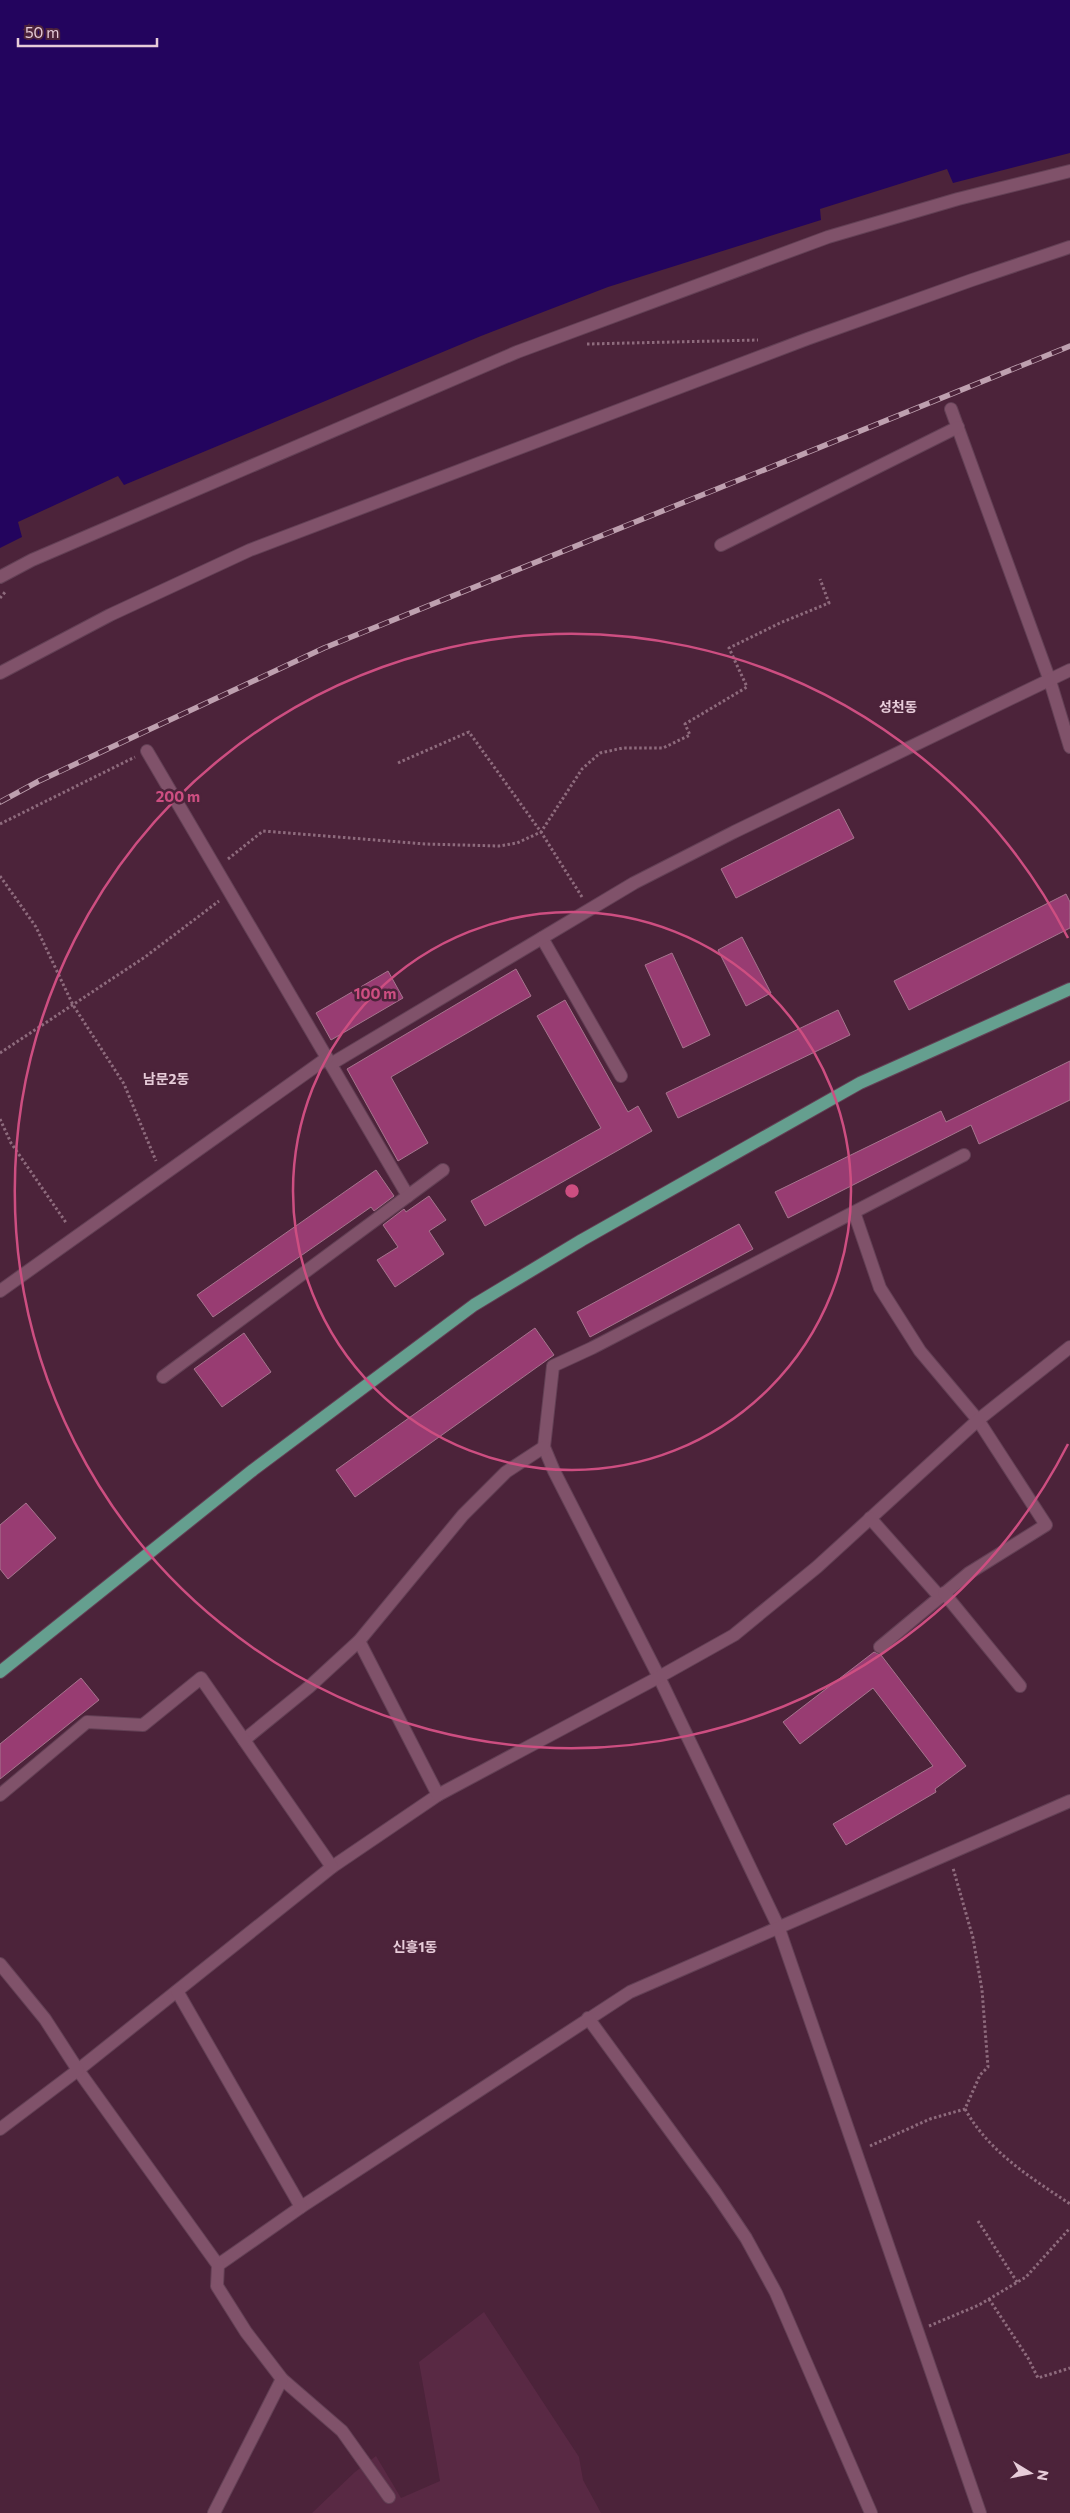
<svg xmlns="http://www.w3.org/2000/svg" width="1070" height="2513" font-family="Commissioner,'Noto Sans KR',sans-serif">
<style>
.built{fill:#592944}
.water{fill:#23045e}
.building{fill:#983c72;stroke:#a6758e}
.lines{fill:none;stroke-linecap:round;stroke-linejoin:round}
.minor-casing{stroke:#634055;stroke-width:14}
.major-casing{stroke:#634055;stroke-width:14}
.path{stroke:#8e6b7d;stroke-width:3;stroke-dasharray:2.5 2.5;stroke-linecap:butt}
.minor{stroke:#80526a;stroke-width:12}
.major{stroke:#659f8f;stroke-width:12}
.rail-casing{stroke:#bea0af;stroke-width:5.5}
.rail{stroke:#4c233a;stroke-width:4;stroke-dasharray:11;stroke-linecap:butt}
.ring{fill:none;stroke:#cd4e81;stroke-width:2.5}
.labels{text-anchor:middle;dominant-baseline:central;stroke-width:5;stroke-linejoin:round;paint-order:stroke}
.neighbourhood-label{font-size:14px;font-weight:bold;fill:#e7ccd9;stroke:#4c233a}
.centre{fill:#cd4e81;stroke:#4c233a;stroke-width:2.5}
.ring-label{font-size:15px;text-anchor:middle;font-weight:bold;fill:#cd4e81;stroke:#4c233a;stroke-width:5;stroke-linejoin:round;paint-order:stroke}
</style>
<rect width="100%" height="100%" fill="#4c233a"/>
<polygon class="built" points="484,2312 579,2457 583,2480 601,2513 312,2513 355,2472 376,2456 401,2498 440,2481 419,2362"/>
<polygon class="water" points="0,0 1070,0 1070,153 953,183 947,169 820,209 821,220 608,287 481,336 124,485 118,476 18,522 22,537 0,548"/>
<g class="building">
<polygon points="839,809 854,838 736,898 721,869"/>
<polygon points="1066,894 1070,902 1070,928 909,1010 894,981"/>
<polygon points="742,937 771,993 746,1006 718,950"/>
<polygon points="672,953 710,1035 683,1048 645,965"/>
<polygon points="516,969 531,996 391,1077 428,1143 398,1161 347,1069"/>
<polygon points="388,971 403,998 331,1040 316,1013"/>
<polygon points="565,1000 628,1112 638,1106 652,1131 485,1226 471,1201 601,1128 537,1016"/>
<polygon points="838,1010 850,1035 678,1118 666,1093"/>
<polygon points="1070,1061 1070,1100 979,1144 971,1125 788,1218 775,1192 941,1111 946,1122"/>
<polygon points="376,1170 394,1196 374,1211 371,1207 213,1317 197,1295"/>
<polygon points="429,1196 446,1220 429,1231 444,1254 395,1287 377,1260 398,1247 383,1225 404,1209 406,1212"/>
<polygon points="739,1224 753,1249 590,1337 577,1312"/>
<polygon points="535,1328 554,1355 355,1497 336,1470"/>
<polygon points="244,1333 271,1372 222,1407 194,1369"/>
<polygon points="26,1503 56,1538 8,1579 0,1569 0,1525"/>
<polygon points="874,1652 881,1655 966,1766 935,1789 936,1792 846,1845 833,1824 933,1766 873,1688 800,1744 783,1722"/>
<polygon points="81,1678 99,1700 0,1779 0,1744"/>
</g>
<g class="lines">
<g class="minor-casing">
<g id="minor">
<polyline points="951,409 1050,681 1070,747"/>
<polyline points="721,545 958,427"/>
<polyline points="0,577 32,560 517,352 828,237 958,199 1070,171"/>
<polyline points="0,673 110,615 250,550 807,339 972,280 1070,247"/>
<polyline points="147,751 408,1196"/>
<polyline points="542,938 621,1076"/>
<polyline points="331,1064 634,883 734,832 1070,670"/>
<polyline points="964,1155 592,1348 553,1366 544,1447 554,1471 659,1677 778,1926 980,2513"/>
<polyline points="854,1212 880,1288 920,1351 978,1420 1046,1525 969,1573 880,1647"/>
<polyline points="0,1291 327,1058"/>
<polyline points="1070,1347 978,1420 817,1567 734,1635 659,1677 438,1795 332,1867 78,2070 218,2265 301,2207 630,1992 1070,1801"/>
<polyline points="163,1377 443,1170"/>
<polyline points="870,1518 940,1597"/>
<polyline points="944,1593 1020,1686"/>
<polyline points="359,1641 438,1795"/>
<polyline points="244,1740 309,1687 359,1641 463,1515 506,1472 544,1447"/>
<polyline points="0,1795 87,1722 143,1725 201,1678 332,1867"/>
<polyline points="0,1964 45,2019 78,2070 0,2129"/>
<polyline points="177,1991 301,2207"/>
<polyline points="588,2018 715,2192 746,2238 776,2293 871,2513"/>
<polyline points="218,2265 217,2286 246,2332 282,2379 342,2431 389,2497"/>
<polyline points="214,2513 282,2379"/>
</g>
</g>
<g class="major-casing">
<polyline id="major" points="0,1672 253,1470 474,1305 582,1240 860,1083 1070,989"/>
</g>
<g class="path">
<polyline points="587,344 758,340"/>
<polyline points="0,598 6,591"/>
<polyline points="398,763 469,732 541,832 582,897"/>
<polyline points="0,824 135,757"/>
<polyline points="228,859 263,831 425,844 499,846 517,843 541,832 582,769 600,753 623,748 663,748 690,735 685,724 747,687 729,648 780,623 829,603 820,579"/>
<polyline points="0,876 36,927 73,1005 124,1084 156,1161"/>
<polyline points="0,1053 145,957 219,901"/>
<polyline points="0,1119 11,1143 67,1224"/>
<path d="M965 2109C989 2152 1030 2177 1070 2204"/>
<polyline points="870,2146 930,2119 965,2109 980,2075 988,2067 982,1990 973,1938 953,1868"/>
<polyline points="978,2221 1017,2282"/>
<polyline points="989,2299 1028,2358 1038,2378 1070,2368"/>
<polyline points="929,2326 979,2305 1026,2277 1070,2228"/>
</g>
<use href="#minor" class="minor"/>
<use href="#major" class="major"/>
<g class="rail-casing">
<polyline id="rail" points="0,802 39,781 324,648 1070,346"/>
</g>
<use href="#rail" class="rail"/>
</g>
<g class="ring">
<circle cx="572" cy="1191" r="279"/>
<path d="M1068 1444A557 557 0 1 1 1068 938"/>
</g>
<g class="labels">
<g class="neighbourhood-label">
<text x="898" y="706">성천동</text>
<text x="166" y="1078">남문2동</text>
<text x="415" y="1946">신흥1동</text>
</g>
</g>
<circle cx="572" cy="1191" r="8" class="centre"/>
<g class="ring-label">
<text x="178" y="802">200 m</text>
<text x="375" y="999">100 m</text>
</g>
<g transform="translate(1030 2473) rotate(100)" stroke="#4c233a" stroke-width="4" paint-order="stroke">
<path d="M0-4L9 19L0 12L-9 19Z" fill="#e7ccd9"/>
<text y="-8" font-size="14" font-weight="bold" text-anchor="middle" fill="#e7ccd9">N</text>
</g>
<path d="M18 38v8h139v-8" fill="none" stroke="#e7ccd9" stroke-width="2.5"/>
<text x="25" y="38" font-size="15" fill="#e7ccd9" stroke="#4c233a" stroke-width="4" paint-order="stroke">50 m</text>
</svg>
